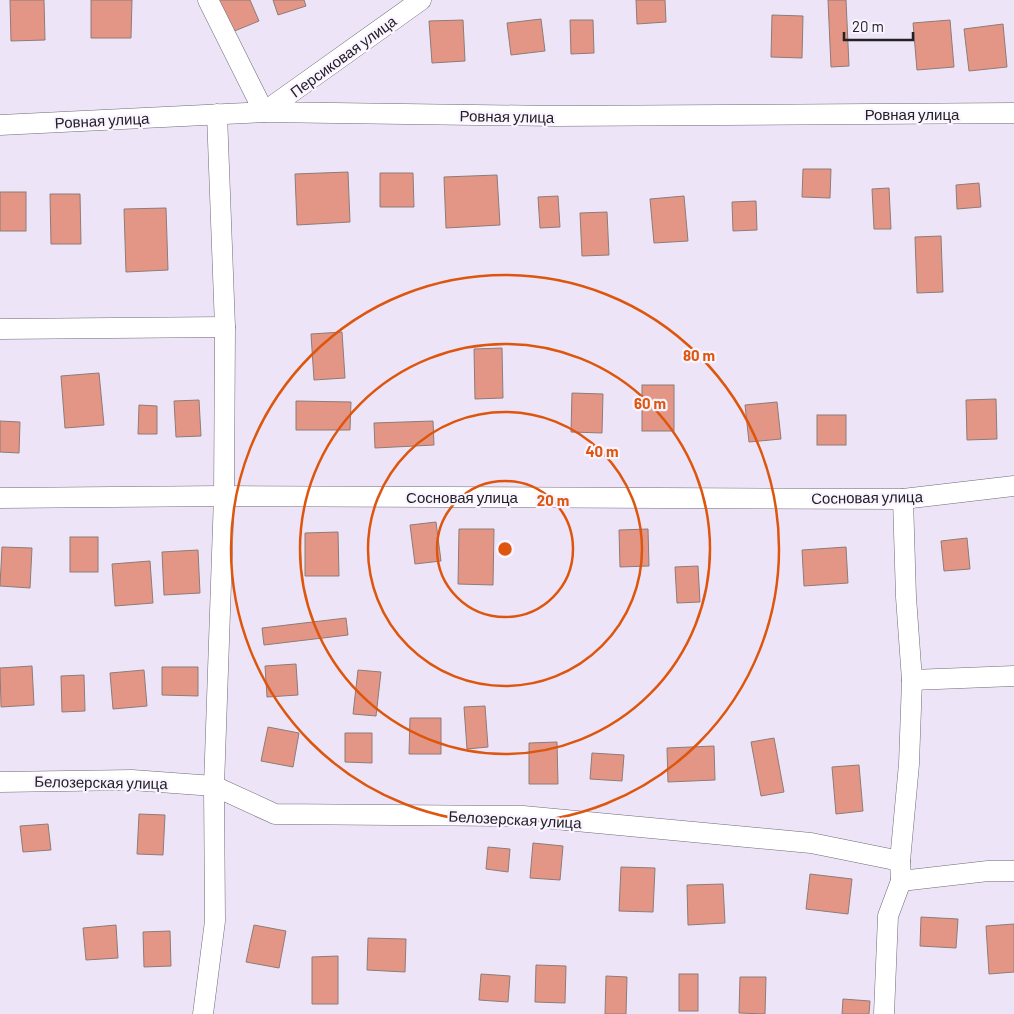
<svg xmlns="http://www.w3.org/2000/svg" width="1014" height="1014" font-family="Barlow,sans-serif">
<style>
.building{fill:#e39686;stroke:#8e7b77}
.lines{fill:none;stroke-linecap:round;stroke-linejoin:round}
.street-casing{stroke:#706978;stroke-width:21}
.street{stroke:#fff;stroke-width:20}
.ring{fill:none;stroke:#de560d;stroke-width:2.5}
.labels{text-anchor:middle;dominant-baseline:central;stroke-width:4.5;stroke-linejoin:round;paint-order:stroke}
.street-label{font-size:15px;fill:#232026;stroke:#f9f4ff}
.centre{fill:#de560d;stroke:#f9f4ff;stroke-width:2.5}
.ring-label{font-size:15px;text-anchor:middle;font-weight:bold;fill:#de560d;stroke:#f9f4ff;stroke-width:4.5;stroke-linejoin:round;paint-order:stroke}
</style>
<rect width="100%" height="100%" fill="#ede5f7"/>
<g class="building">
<polygon points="10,0 44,0 45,40 11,41"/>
<polygon points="91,0 132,0 131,38 91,38"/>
<polygon points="218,0 250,0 259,21 232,32"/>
<polygon points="273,0 304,0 306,6 278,15"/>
<polygon points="636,0 665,0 666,22 637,24"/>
<polygon points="828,0 846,0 849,66 831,67"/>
<polygon points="772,15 803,16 802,58 771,57"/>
<polygon points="541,19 545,51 511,55 507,23"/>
<polygon points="463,20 465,61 432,63 429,21"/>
<polygon points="570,20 593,20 594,53 571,54"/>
<polygon points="950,20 954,67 917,70 913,23"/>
<polygon points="1003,24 1007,67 969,71 964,29"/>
<polygon points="803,169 831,169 830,198 802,197"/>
<polygon points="348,172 350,222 297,225 295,174"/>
<polygon points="380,173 413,173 414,207 380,207"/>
<polygon points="497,175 500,225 446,228 444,177"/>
<polygon points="979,183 981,207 957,209 956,185"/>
<polygon points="889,188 891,229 874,229 872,189"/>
<rect x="0" y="192" width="26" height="39"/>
<polygon points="50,194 80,194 81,244 51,244"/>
<polygon points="558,196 560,227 540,228 538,197"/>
<polygon points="684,196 688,241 654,243 650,199"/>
<polygon points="756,201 757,230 733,231 732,202"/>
<polygon points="166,208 168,270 126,272 124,209"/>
<polygon points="607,212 609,255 582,256 580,213"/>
<polygon points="941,236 943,292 917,293 915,237"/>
<polygon points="342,332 345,378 314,380 311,334"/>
<polygon points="502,348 503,398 475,399 474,349"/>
<polygon points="99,373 104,425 65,428 61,376"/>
<rect x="642" y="385" width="32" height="46"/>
<polygon points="572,393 603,394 602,433 571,432"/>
<polygon points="996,399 997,439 967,440 966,400"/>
<polygon points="199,400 201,436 176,437 174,401"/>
<polygon points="296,401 351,402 350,430 296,430"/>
<polygon points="777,402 781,439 749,442 745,405"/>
<polygon points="139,405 157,406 157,434 138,434"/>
<rect x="817" y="415" width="29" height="30"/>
<polygon points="0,421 20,422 19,453 0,452"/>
<polygon points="433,421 434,445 375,448 374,423"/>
<polygon points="436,522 441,561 415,564 410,525"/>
<polygon points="459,529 494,529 493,585 458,584"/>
<polygon points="648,529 649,566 620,567 619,530"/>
<polygon points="338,532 339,576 305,576 305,533"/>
<rect x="70" y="537" width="28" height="35"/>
<polygon points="967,538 970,569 944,571 941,541"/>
<polygon points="2,547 32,548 30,588 0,586"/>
<polygon points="846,547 848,583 804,586 802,550"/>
<polygon points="198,550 200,593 164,595 162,552"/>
<polygon points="150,561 153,603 115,606 112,564"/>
<polygon points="698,566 700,602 677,603 675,567"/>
<polygon points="346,618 348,635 264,645 262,628"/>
<polygon points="296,664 298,695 267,697 265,666"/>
<polygon points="32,666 34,705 1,707 0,668"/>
<polygon points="162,667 198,667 198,696 162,695"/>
<polygon points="144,670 147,706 113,709 110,673"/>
<polygon points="358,670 381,672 376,716 353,714"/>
<polygon points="84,675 85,711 62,712 61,676"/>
<polygon points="485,706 488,747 467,749 464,707"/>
<polygon points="410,718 441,718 441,754 409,754"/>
<polygon points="268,727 299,733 293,767 261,761"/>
<polygon points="345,733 372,733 372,763 345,762"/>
<polygon points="774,738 784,792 761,796 751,742"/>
<polygon points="557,742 558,784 529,784 529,743"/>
<polygon points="714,746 715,780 668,782 667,748"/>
<polygon points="592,753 624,755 622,781 590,779"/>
<polygon points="859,765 863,811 836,814 832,767"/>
<polygon points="139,814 165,815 163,855 137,854"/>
<polygon points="48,824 51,850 23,852 20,826"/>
<polygon points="533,843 563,846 560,880 530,878"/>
<polygon points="488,847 510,849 508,872 486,869"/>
<polygon points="621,867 655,868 653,912 619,911"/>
<polygon points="810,874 852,879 848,914 806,909"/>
<polygon points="723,884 725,923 688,925 687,885"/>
<polygon points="921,917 958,919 956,948 920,946"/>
<polygon points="1014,924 1014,972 989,974 986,926"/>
<polygon points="116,925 118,958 86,960 83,928"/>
<polygon points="254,925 286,931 279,968 246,962"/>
<polygon points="170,931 171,966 144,967 143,932"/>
<polygon points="368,938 406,939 405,972 367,970"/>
<polygon points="338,956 338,1004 312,1004 312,957"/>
<polygon points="536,965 566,966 565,1003 535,1002"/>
<polygon points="481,974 510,976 508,1002 479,1000"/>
<rect x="679" y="974" width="19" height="37"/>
<polygon points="606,976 627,977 626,1014 605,1014"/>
<polygon points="740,977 766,977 765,1014 739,1013"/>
<polygon points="843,999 870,1001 869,1014 842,1014"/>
</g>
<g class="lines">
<g class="street-casing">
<g id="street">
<polyline points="208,0 264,112 421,0"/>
<polyline points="0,125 264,112 555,116 1014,113"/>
<polyline points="0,329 225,327"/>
<polyline points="0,498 224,496 903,499 1014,486"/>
<polyline points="912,680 1014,676"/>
<polyline points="0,782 132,780 214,786 275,814 523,816 811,843 900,861 901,881 988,871 1014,871"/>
<polyline points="900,861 909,764 912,680 906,597 903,499"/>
<polyline points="203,1014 215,921 214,786 224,496 225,327 217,114"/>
<polyline points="884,1014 888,916 901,881"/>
</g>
</g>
<use href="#street" class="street"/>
</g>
<g class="ring">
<circle cx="505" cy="549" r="68"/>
<circle cx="505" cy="549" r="137"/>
<circle cx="505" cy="549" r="205"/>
<circle cx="505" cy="549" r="274"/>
</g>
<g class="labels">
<g class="street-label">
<text transform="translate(343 56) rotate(-36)">Персиковая улица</text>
<text x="912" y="114">Ровная улица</text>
<text transform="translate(507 116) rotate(1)">Ровная улица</text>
<text transform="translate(102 120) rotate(-3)">Ровная улица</text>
<text x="462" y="497">Сосновая улица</text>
<text transform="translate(867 497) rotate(-1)">Сосновая улица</text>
<text transform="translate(101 782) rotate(1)">Белозерская улица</text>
<text transform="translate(515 819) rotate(3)">Белозерская улица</text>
</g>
</g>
<circle cx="505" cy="549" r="8" class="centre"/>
<g class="ring-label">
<text x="699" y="361">80 m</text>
<text x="650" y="409">60 m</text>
<text x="602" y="457">40 m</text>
<text x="553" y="506">20 m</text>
</g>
<path d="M844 32v8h69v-8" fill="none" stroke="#232026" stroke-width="2.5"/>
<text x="852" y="32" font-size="15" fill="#232026" stroke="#f9f4ff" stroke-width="4" paint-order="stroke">20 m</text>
</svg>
